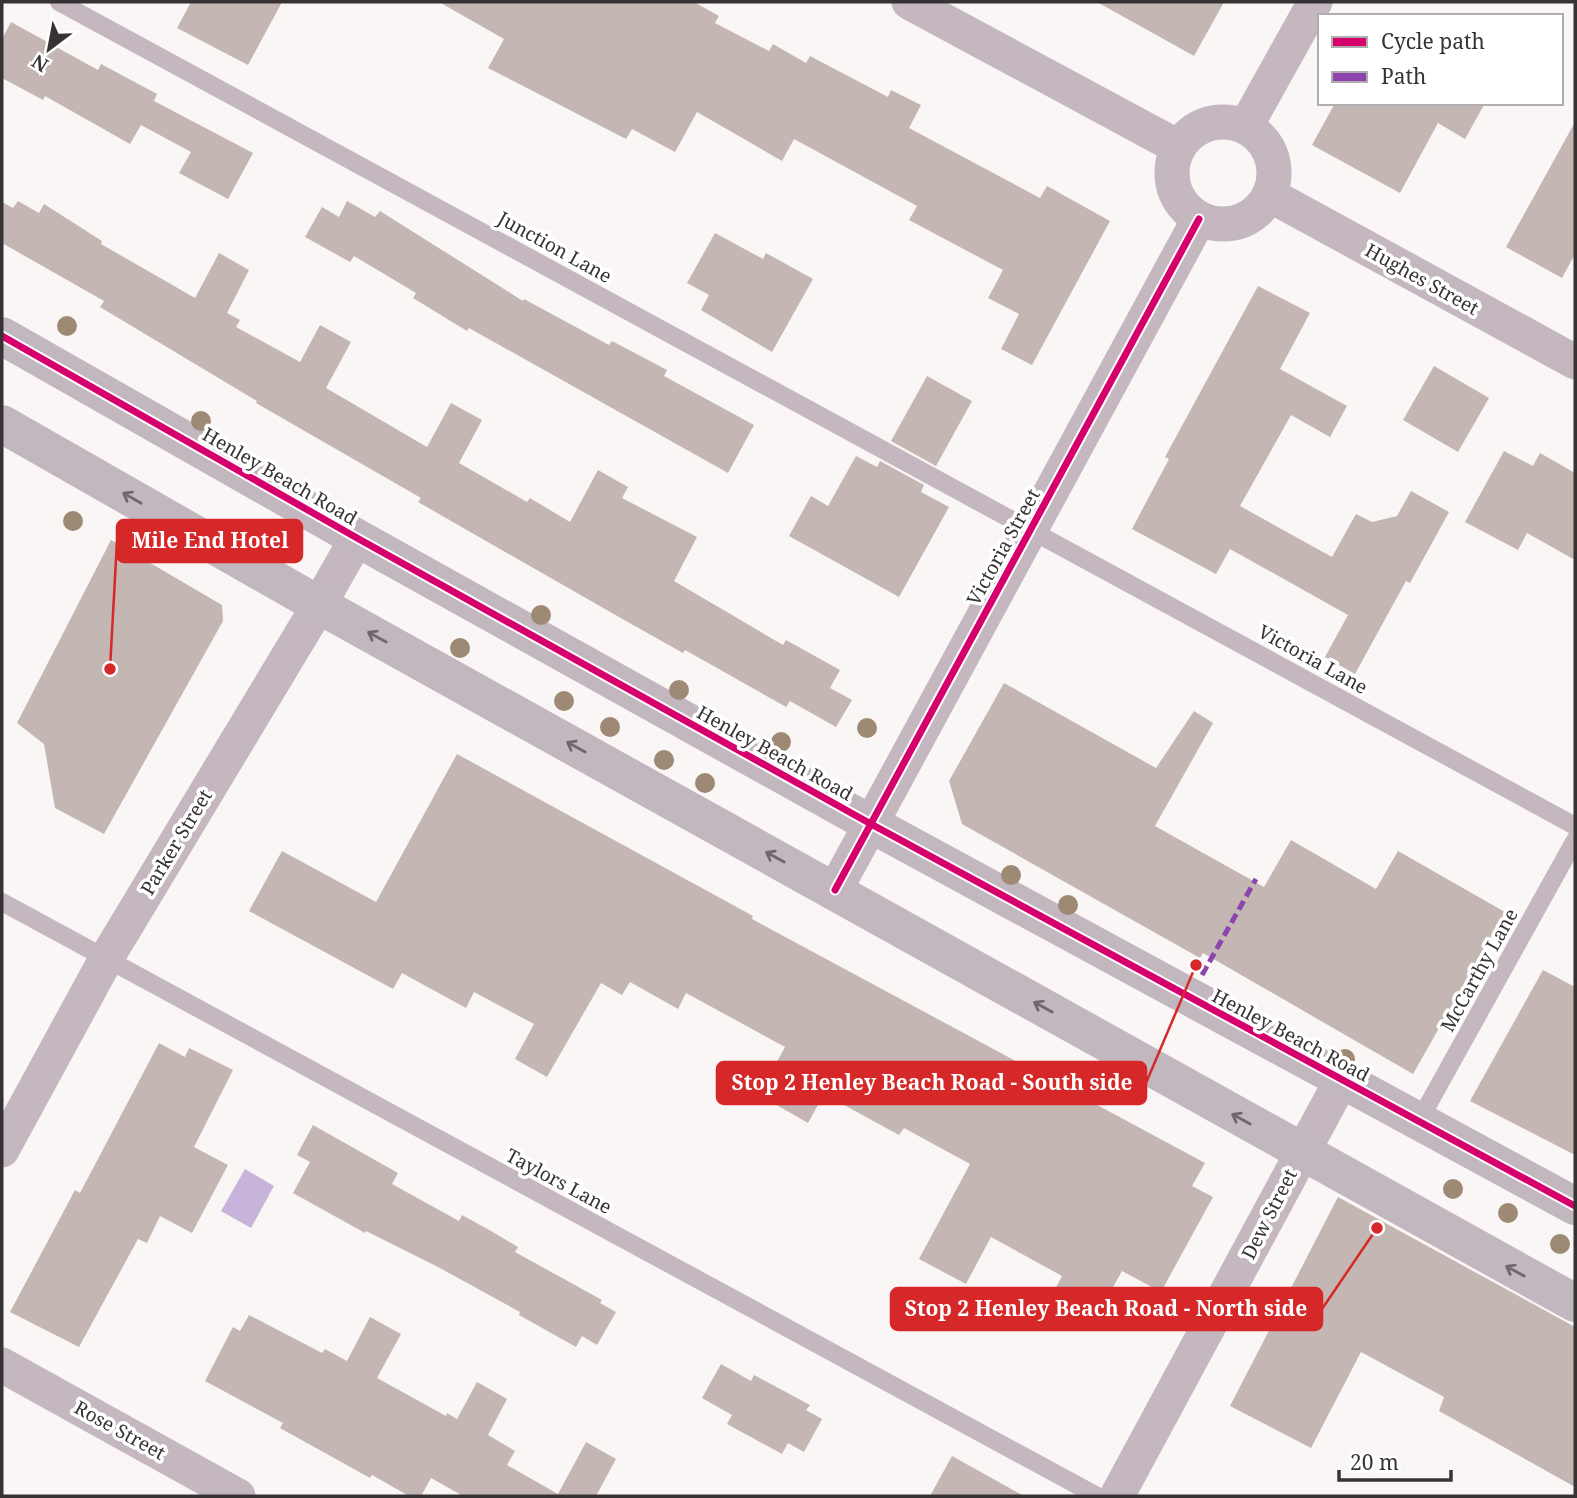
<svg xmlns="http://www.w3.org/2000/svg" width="1577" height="1498" font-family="'Noto Serif',serif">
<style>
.water{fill:#c6b4db}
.building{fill:#c4b6b3}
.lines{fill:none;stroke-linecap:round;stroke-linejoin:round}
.service{stroke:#c4b7bf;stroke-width:18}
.minor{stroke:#c4b7bf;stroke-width:35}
.secondary{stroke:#c2b6bf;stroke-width:38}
.quiet{stroke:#8e44ad;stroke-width:5;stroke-dasharray:10 5;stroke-linecap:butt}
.cycleway-casing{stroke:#fff;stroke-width:11}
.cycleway{stroke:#d6006c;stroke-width:7}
.tree{fill:#9d8974}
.oneway{stroke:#6f676c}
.labels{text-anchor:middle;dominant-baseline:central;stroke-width:7;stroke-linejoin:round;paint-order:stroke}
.street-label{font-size:19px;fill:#373334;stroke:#fff}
.leader{fill:none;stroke:#d62828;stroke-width:2.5}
.callout-dot{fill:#d62828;stroke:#fff;stroke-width:2.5}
.callout{fill:#d62828;stroke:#d62828;stroke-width:2.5}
.callout-label{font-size:21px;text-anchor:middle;font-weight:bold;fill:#fff}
</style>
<rect width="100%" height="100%" fill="#fbf6f6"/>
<polygon class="water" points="245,1169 274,1186 251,1228 221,1211"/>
<g class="building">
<polygon points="191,2 282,2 248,65 177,28"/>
<polygon points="439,2 694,2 719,16 715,23 769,51 773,44 806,63 810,56 888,97 891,90 921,105 909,128 1040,198 1047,186 1110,221 1032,365 1001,349 1019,314 988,298 1003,270 909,220 917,206 794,139 782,161 697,112 675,152 632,129 626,139 488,68 504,39"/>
<polygon points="1097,2 1224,2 1194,56"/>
<polygon points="11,22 98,70 101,64 157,94 154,101 253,153 228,199 179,173 191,152 141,125 130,144 45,96 43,100 2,78 2,39"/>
<polygon points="1335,103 1485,103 1465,139 1438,123 1400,193 1312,145"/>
<polygon points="1575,122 1575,254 1562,278 1506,247"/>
<polygon points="18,201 39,213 44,204 102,241 101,244 195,298 219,253 249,270 227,313 240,320 236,327 300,362 320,325 351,342 326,388 427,447 451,403 482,420 459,463 527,502 530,498 570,522 598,470 628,487 622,498 697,537 674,581 783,645 786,640 840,670 830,688 852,700 836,727 790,701 786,707 685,650 683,653 626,621 418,502 421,498 256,403 257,401 100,307 104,301 2,243 2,202 13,208"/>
<polygon points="347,201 375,217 380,211 523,301 524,299 609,345 612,341 667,370 664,376 754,425 728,473 469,328 467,331 413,298 416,293 354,256 350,262 305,237 322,207 339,217"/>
<polygon points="715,233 763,259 766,253 813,279 772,352 701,310 709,295 687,283"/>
<polygon points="1258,286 1310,313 1280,369 1347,406 1330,437 1291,415 1240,506 1332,557 1356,514 1372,522 1397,516 1411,491 1449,512 1410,583 1406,581 1355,674 1325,657 1348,615 1230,549 1216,574 1132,529 1169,459 1165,457"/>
<polygon points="1434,366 1489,398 1458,452 1403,420"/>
<polygon points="927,376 972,401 936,466 891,441"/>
<polygon points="1504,451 1533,466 1540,453 1575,473 1575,560 1527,533 1518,550 1465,522"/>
<polygon points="856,456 877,467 880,461 924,485 921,492 949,507 899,597 789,536 811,496 828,506"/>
<polygon points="111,540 222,605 223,621 104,834 55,808 44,744 17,723"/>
<polygon points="1004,683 1156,768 1194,711 1213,723 1155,826 1264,887 1291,840 1376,889 1398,851 1505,912 1413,1074 1203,953 1200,958 962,824 949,781"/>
<polygon points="457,754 753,916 752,919 1205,1163 1192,1186 1213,1197 1161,1292 1122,1271 1093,1323 1050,1299 1062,1276 991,1237 966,1284 919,1259 970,1164 904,1128 899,1135 824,1094 808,1123 773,1103 778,1096 763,1087 785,1047 686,993 678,1009 630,982 622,995 601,983 547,1077 515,1059 534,1024 474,992 466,1008 402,973 393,989 249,911 282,851 376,902"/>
<polygon points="1543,970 1575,987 1575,1155 1470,1101"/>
<polygon points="159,1043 185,1057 189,1048 233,1070 194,1147 228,1165 192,1233 160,1216 147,1243 138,1239 79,1347 10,1312 75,1190 80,1193"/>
<polygon points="313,1125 398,1173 392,1184 459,1221 462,1215 491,1231 518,1247 515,1252 602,1300 600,1303 616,1312 597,1345 582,1336 576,1347 519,1315 520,1312 438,1267 366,1231 365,1233 293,1193 310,1162 297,1155"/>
<polygon points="1338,1197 1575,1327 1575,1487 1439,1411 1444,1397 1361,1352 1311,1448 1230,1406"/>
<polygon points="249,1315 322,1353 325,1349 347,1361 370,1317 401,1334 377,1378 446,1416 447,1413 457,1419 477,1382 507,1399 488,1435 515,1451 507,1465 558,1494 586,1442 616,1459 596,1496 463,1496 431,1478 421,1496 409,1496 372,1475 370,1478 280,1428 283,1423 205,1381 233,1327 240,1331"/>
<polygon points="721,1364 751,1381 754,1375 810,1405 806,1410 822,1419 804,1452 788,1443 782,1454 727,1424 732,1415 702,1398"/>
<polygon points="952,1456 1024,1496 930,1496"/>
</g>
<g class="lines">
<g class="service">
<polyline points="59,2 1575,826"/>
<polyline points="2,902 1097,1496"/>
<polyline points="1419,1121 1575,840"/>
</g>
<g class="minor">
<polyline points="909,2 1178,147"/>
<circle cx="1223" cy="173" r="51"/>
<polyline points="1246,126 1315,2"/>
<polyline points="1270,195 1575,362"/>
<polyline points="835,890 1199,219"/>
<polyline points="2,1150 106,959 319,605 357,538"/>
<polyline points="2,1365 238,1496"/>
<polyline points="1117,1496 1341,1081"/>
</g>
<g class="secondary">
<polyline points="2,336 357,538 871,824 1575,1206"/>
<polyline points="2,424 319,605 1575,1303"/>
</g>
<polyline class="quiet" points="1202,975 1256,879"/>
<g class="cycleway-casing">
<g id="cycleway">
<polyline points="2,336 357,538 871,824 1575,1206"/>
<polyline points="835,890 1199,219"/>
</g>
</g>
<use href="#cycleway" class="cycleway"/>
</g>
<g class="tree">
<circle cx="67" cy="326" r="10"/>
<circle cx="201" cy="421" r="10"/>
<circle cx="73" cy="521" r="10"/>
<circle cx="541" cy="615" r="10"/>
<circle cx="460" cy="648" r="10"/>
<circle cx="679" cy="690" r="10"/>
<circle cx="564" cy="701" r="10"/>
<circle cx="610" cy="727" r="10"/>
<circle cx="867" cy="728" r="10"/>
<circle cx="781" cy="742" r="10"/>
<circle cx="664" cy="760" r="10"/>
<circle cx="705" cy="783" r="10"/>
<circle cx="1011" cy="875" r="10"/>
<circle cx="1068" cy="905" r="10"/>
<circle cx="1345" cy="1059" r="10"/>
<circle cx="1453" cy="1189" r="10"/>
<circle cx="1508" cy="1213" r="10"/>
<circle cx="1560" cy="1244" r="10"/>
</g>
<defs><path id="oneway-shaft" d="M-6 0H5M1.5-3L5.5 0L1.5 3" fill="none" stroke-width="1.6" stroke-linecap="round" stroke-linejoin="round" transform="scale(1.75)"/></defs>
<g class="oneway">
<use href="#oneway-shaft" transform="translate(132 498) rotate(-150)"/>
<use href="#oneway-shaft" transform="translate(377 637) rotate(-151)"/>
<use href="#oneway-shaft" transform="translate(576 747) rotate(-151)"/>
<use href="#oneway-shaft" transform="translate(775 857) rotate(-151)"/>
<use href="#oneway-shaft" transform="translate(1043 1007) rotate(-151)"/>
<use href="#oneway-shaft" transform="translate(1241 1119) rotate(-151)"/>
<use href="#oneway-shaft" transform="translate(1515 1271) rotate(-151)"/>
</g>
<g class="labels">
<g class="street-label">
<text transform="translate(555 247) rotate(29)">Junction Lane</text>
<text transform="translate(1422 279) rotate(29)">Hughes Street</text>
<text transform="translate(280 476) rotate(30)">Henley Beach Road</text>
<text transform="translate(1003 547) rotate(-61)">Victoria Street</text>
<text transform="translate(1313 659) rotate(29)">Victoria Lane</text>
<text transform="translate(775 753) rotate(29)">Henley Beach Road</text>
<text transform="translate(176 842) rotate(-59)">Parker Street</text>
<text transform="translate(1479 970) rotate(-61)">McCarthy Lane</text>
<text transform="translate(1291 1035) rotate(28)">Henley Beach Road</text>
<text transform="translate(559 1181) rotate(28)">Taylors Lane</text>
<text transform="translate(1269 1214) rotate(-63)">Dew Street</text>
<text transform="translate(120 1430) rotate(29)">Rose Street</text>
</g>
</g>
<path class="leader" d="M110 669L117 541M1196 965L1146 1083M1377 1228L1322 1309"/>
<g class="callout-dot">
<circle cx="110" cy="669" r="7"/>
<circle cx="1196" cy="965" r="7"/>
<circle cx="1377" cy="1228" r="7"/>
</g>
<g class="callout">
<rect x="117" y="520" width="185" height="42" rx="7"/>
<rect x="717" y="1062" width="429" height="42" rx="7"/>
<rect x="891" y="1288" width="431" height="42" rx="7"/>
</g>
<g class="callout-label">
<text x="210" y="548">Mile End Hotel</text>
<text x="932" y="1090">Stop 2 Henley Beach Road - South side</text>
<text x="1106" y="1316">Stop 2 Henley Beach Road - North side</text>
</g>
<rect width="1577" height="1498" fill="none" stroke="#373334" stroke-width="7"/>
<rect x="1318" y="14" width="245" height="91" fill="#ffffff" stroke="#afadae" stroke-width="2"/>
<rect x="1332" y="37" width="35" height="10" fill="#d6006c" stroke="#afadae" stroke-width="2"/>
<text x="1381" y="49" font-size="21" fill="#373334">Cycle path</text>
<rect x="1332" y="72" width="35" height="10" fill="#8e44ad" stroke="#afadae" stroke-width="2"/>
<text x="1381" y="84" font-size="21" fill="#373334">Path</text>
<g transform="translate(49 49) rotate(212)" stroke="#ffffff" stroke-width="5" paint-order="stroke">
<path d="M0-5L12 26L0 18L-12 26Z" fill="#373334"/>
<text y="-10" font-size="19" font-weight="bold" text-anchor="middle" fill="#373334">N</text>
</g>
<path d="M1339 1470v10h112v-10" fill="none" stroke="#373334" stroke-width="3.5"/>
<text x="1350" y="1470" font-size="21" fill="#373334" stroke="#ffffff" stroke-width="5" paint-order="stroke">20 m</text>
</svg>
